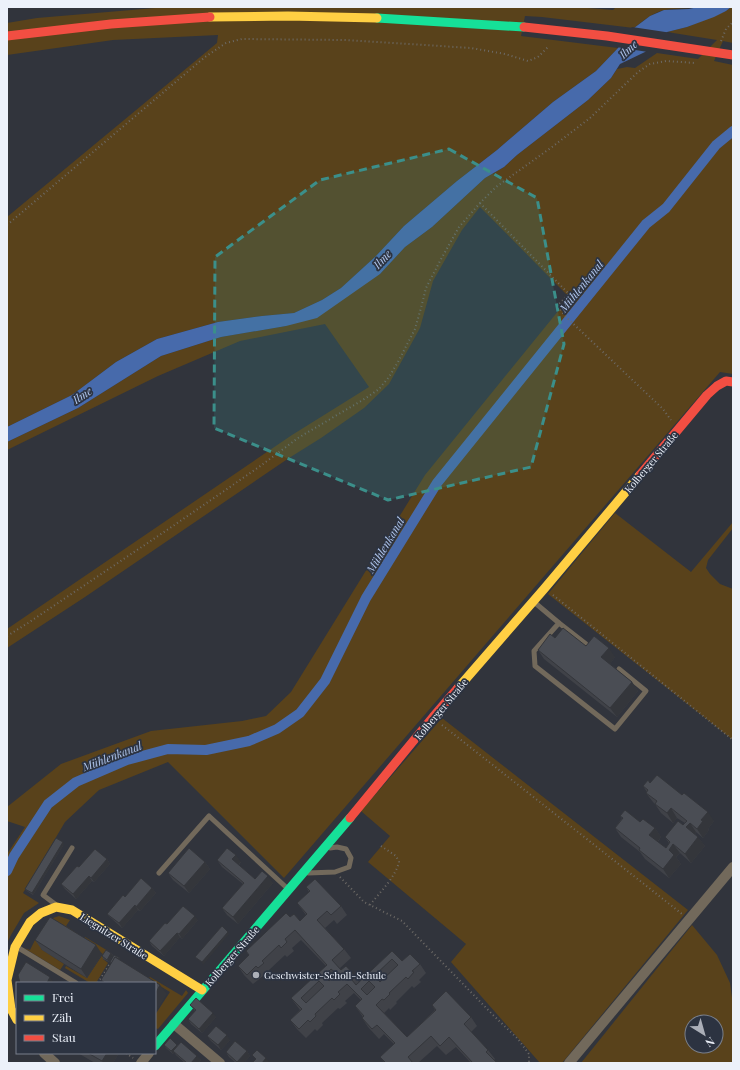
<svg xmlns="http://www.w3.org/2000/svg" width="740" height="1070" font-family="'Playfair Display',serif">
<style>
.green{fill:#59421b;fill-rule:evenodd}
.water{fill:#476aab}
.pier{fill:#31343c}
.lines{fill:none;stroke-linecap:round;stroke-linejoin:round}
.canal{stroke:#476aab;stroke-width:10}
.path{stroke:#6d6a66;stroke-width:2;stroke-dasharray:1 3;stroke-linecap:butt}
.lane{stroke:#72695b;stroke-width:5}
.street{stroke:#72695b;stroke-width:10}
.fast{stroke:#16e098;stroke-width:9}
.slow{stroke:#ffcf43;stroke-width:9}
.jam{stroke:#f24e42;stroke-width:9}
.jam-bridge{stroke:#f24e42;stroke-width:9}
.wall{fill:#404248}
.shaded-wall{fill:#34363b}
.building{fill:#4a4d54;stroke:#34363b;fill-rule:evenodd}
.marked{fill:#3b8f8a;fill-opacity:0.2;stroke:#3b8f8a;stroke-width:3;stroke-dasharray:8 5;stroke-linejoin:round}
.poi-dot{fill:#abafb8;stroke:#2c3341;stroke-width:1.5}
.labels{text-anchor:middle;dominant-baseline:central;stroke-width:3.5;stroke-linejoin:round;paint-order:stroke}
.street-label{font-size:10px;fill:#ecf1fa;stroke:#2c3341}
.poi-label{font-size:10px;fill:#ecf1fa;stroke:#2c3341;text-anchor:start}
.water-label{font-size:11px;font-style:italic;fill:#b0c6ed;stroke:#2c3341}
</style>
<rect width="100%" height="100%" fill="#31343c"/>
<g class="green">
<path d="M167 7H581L588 8 613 10 616 7H698C687 9 676 8 665 10 653 12 643 21 634 28L542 17 525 16 521 36 618 48 596 71 553 102 497 150 457 181 404 226 376 256 341 288 322 300 294 313 262 316 218 322 157 339 116 362 72 395 7 427V217L217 43 218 35 113 40 7 55V23L37 18Z"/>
<polygon points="731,7 733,7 733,43 723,41 714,61 733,65 733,374 720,372 284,878 168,762 99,790 65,822 23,893 39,903 24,913 11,935 7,943 7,854 25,827 7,821 7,807 61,764 151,731 242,721 266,716 291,692 425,475 572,294 566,294 480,207 462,230 433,281 420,328 389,384 364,408 321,438 289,458 85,597 7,648 7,629 292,435 369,387 325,324 240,341 158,376 7,450 7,442 78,408 161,356 221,337 286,326 380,274 405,247 432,227 485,178 504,167 517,155 588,100 611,78 617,69 627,67 635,68 657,53 698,59 717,40 667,32 687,27 726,11"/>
<polygon points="615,513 691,572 733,522 733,528 708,560 706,568 710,574 720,584 733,589 733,740 548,594"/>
<polygon points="442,718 688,910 562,1063 540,1063 451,962 466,944 368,862 390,836 361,811"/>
<polygon points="59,916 70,920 66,926 79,935 56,925 41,949 64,964 60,970 24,948 30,950 35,940 55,924 53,918"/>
<path d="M692 925 717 955 730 983 733 1005V1063H581ZM692 1022H716V1046H692Z"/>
<polygon points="85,937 108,951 103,959 108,963 96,983 90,983 65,968 66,966 87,978 103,954 83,942"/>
<polygon points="150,977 182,996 186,990 188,993 158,1029 155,1028 155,1015 170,992 150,980 147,980"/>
</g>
<polygon class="water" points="698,7 731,7 726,11 714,17 687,27 667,32 645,52 620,64 611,78 588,100 517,155 504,167 485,178 432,227 405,247 380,274 317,318 286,326 221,337 161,356 78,408 7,442 7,427 72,395 116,362 157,339 218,322 262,316 294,313 322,300 341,288 376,256 404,226 457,181 497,150 553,102 596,71 618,48 634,28 650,16 664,10 689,9"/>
<polygon class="pier" points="632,27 672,33 668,34 648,52 616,47"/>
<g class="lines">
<polyline class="canal" points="7,871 14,856 48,804 76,782 127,760 168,749 206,750 249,741 277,729 300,713 325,681 366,598 437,483 646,224 666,208 716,145 733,131"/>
<g class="path">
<polyline points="721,41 726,29 733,22"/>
<polyline points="480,203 569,294 558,305 564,315 663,409 671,420"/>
<polyline points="7,225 205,57 226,43 242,39 345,40 471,48 505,54 528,61 538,57 548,47"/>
<polyline points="553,595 733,740"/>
<polyline points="7,636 28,623 173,526 259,467 298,438 366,398 379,389 389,377 398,362 415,329 421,308 426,288 440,261 459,227 480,203 496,187 552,147 590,118 638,72 650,64 666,61 695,63"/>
<polyline points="442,725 682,914"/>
<polyline points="340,877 364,902 402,921 494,1016 518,1039 529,1054 529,1063"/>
<path d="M370 905C380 892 395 878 399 862L396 856 381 846"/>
<polyline points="98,983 111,962"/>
<polyline points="126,1053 133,1058"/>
</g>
<g class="lane">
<polyline points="534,602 559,623 534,651 535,666 615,729 646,691 619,669"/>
<polyline points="559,623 586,644"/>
<polyline points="159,873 209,816 288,889"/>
<polyline points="308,873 335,872 349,867 351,858 346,849 337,847 330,848"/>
<polyline points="55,904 43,895 72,848"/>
<polyline points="17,947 76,983"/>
</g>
<g class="street">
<polyline points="174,1024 220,1063"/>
<polyline points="44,1053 55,1063"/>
<polyline points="141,1063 149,1053"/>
<polyline points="569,1063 733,867"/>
</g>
<g class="fast">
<polyline points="377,18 524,27"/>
<polyline points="155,1046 350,818"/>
</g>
<g class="slow">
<polyline points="210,17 288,16 377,18"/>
<polyline points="458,688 544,589 640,475"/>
<polyline points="17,1020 11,1009 7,980 15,947 30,922 41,913 56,907 72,910 202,990"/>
</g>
<g class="jam">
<polyline points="7,36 111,24 210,17"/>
<polyline points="640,475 707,395 717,386 726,381 733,382"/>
<polyline points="350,818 433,717 458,688"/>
</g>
<polyline class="jam-bridge" points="524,27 607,36 733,55"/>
</g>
<g class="wall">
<polygon points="555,638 586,646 615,657 610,664 632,682 638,691 617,717 544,659 538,650"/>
<polygon points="650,783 714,821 708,829 709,830 703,838 696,832 695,834 705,846 691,863 680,853 676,857 681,864 669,878 645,859 640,852 621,837 615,828 622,818 620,816 640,822 655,828 661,837 658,842 666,848 669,843 665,837 683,825 685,823 677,818 673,823 661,813 655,804 653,802 646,793 647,792 643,786"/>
<polygon points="64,844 33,895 27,891 25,889"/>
<polygon points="107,859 110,864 94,882 92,881 76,899 65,889 61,884 79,867"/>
<polygon points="217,860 241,862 239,865 255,879 273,883 238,924 227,915 222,908 243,884 222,867"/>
<polygon points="205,862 210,869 189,893 173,880 168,873"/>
<polygon points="306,887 341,906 347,915 337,924 334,920 325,928 344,949 351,958 340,968 341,970 355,976 359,982 392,951 402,961 420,964 426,973 419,980 421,982 414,988 412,986 396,1002 397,1003 390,1010 389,1008 384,1013 407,1037 435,1010 432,1005 471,1017 477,1026 471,1032 488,1050 495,1059 494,1060 497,1063 471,1063 456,1047 446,1055 437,1046 418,1063 385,1063 380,1057 394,1044 384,1034 379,1039 368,1027 362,1018 363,1017 355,1006 361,1000 354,993 345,1001 347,1003 340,1009 338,1008 322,1023 323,1025 317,1031 315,1029 306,1038 297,1029 290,1020 300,1010 291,998 326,966 301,940 292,948 294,951 287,957 285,955 269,970 270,972 265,978 263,976 253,984 244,975 238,966 249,956 246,951 290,917 300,921 306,915 297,903 309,892"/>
<polygon points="152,888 156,893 140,911 138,910 122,928 111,918 107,914 125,897"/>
<polygon points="198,920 182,939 180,937 164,956 152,946 149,941 167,924"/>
<polygon points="35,940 102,954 87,978 42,950"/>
<polygon points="111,953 113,955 109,962 103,959 102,956"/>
<polygon points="190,1005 216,1017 202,1033 191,1024 188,1019 195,1011"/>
<polygon points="207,1036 230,1040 221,1050 211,1041"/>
<polygon points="164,1045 178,1045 201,1060 198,1063 185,1063 176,1055 174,1052 173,1054 166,1048"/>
<polygon points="247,1051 250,1056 244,1063 236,1063 229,1057 226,1052"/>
<polygon points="78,1053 119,1053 113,1063 95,1063"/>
</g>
<g class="shaded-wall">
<polygon points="609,648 615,657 608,667 601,657"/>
<polygon points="632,682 638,691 617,717 610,708"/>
<polygon points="671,808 677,818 673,823 667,813"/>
<polygon points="708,812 714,821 708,829 709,830 703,838 697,829 701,820"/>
<polygon points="690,823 696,832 693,837 686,827"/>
<polygon points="655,828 661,837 656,844 649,835"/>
<polygon points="698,837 705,846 691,863 685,854"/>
<polygon points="63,842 64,844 33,895 32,893"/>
<polygon points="673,844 680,853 676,857 681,864 669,878 663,869 669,850"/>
<polygon points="236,855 241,862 237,866 232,859"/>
<polygon points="107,859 110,864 94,882 91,878"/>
<polygon points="205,862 210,869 189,893 184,886"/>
<polygon points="89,876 92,881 76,899 73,894"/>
<polygon points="268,876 273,883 238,924 233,917"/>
<polygon points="152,888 156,893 140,911 136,907"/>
<polygon points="135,905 138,910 122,928 119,923"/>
<polygon points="195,916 198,920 182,939 179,934"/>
<polygon points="228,932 229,934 203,965 202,962"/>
<polygon points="177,933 180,937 164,956 160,951"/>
<polygon points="96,945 102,954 87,978 81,969"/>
<polygon points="111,953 113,955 109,962 107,960"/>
<polygon points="50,977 54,983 47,983"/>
<polygon points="160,985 167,994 155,1013 155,994"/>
<polygon points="213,1013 216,1017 202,1033 199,1029"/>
<polygon points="227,1035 230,1040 221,1050 218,1045"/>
<polygon points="177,1045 179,1047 173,1051 174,1052 173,1054 171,1051"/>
<polygon points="247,1051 250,1056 244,1063 238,1063 237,1062"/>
<polygon points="107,1053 119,1053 113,1063 103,1063 102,1061"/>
<polygon points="197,1056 201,1060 198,1063 191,1063"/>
<polygon points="266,1058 270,1063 262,1063"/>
</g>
<g class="building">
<polygon points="563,628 586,646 594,636 609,648 601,657 632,682 610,708 538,650 550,634 555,638"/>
<polygon points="657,775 682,795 684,793 708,812 701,820 703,821 697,829 690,823 686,827 698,837 685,854 673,844 669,850 674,855 663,869 639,850 640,848 615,828 623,818 620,816 625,810 640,822 643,819 655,828 649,835 666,848 670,842 665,837 678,821 683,825 687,821 671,808 667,813 655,804 657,801 646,793 648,790 643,786 648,780 650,783"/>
<polygon points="56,838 63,842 32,893 25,889"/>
<polygon points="189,848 205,862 184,886 168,873"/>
<polygon points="227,848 236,855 232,859 255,879 262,871 268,876 233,917 222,908 244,883 217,860"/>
<polygon points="95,849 107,859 91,878 89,876 73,894 61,884 77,866 79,867"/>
<polygon points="141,878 152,888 136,907 135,905 119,923 107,914 123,895 125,897"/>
<path d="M315 879 341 906 331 915 327 911 317 920 344 949 332 960 341 970 346 966 355 976 352 980 356 985 392 951 402 961 410 954 420 964 412 971 414 972 408 979 406 977 389 993 390 994 384 1000 382 999 376 1005 407 1037 436 1010 432 1005 446 991 471 1017 464 1024 488 1050 486 1052 497 1063H473L449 1037 440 1046 431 1036 408 1057 413 1063H386L380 1057 395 1043 377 1025 372 1029 362 1018 364 1016 355 1006 362 999 347 984 338 992 340 994 334 1000 332 998 315 1014 316 1016 310 1022 308 1020 299 1029 290 1020 302 1009 291 998 327 965 295 930 285 939 287 942 281 948 279 945 262 961 264 963 258 968 256 966 247 975 238 966 249 955 246 951 286 913 290 917 294 914 300 921 307 914 297 903 310 891 306 887ZM392 959 398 965 380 982 374 976ZM331 969 337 974 329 981 324 976ZM319 981 324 986 306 1003 301 998ZM369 981 375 987 367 995 361 989Z"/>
<polygon points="183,906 195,916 179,934 177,933 160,951 149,941 165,923 167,924"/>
<polygon points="50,917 96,945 81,969 35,940"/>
<polygon points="222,926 228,932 202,962 195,957"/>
<polygon points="106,950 111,953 107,960 102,956"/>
<polygon points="114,955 120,958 119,959 115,957 112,963 110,962"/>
<polygon points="115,957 160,985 155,994 155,983 105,983 101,980"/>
<polygon points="26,962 50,977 47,983 20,983 18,975"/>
<polygon points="196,998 213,1013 199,1029 188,1019 196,1010 190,1005"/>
<polygon points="216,1026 227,1035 218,1045 207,1036"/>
<polygon points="170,1038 177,1045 171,1051 164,1045"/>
<polygon points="235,1041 247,1051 237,1062 226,1052"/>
<polygon points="181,1042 197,1056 191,1063 187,1063 173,1051"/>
<polygon points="257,1050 266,1058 262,1063 252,1063 256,1059 252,1055"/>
<polygon points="88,1053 107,1053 102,1061"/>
</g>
<path class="marked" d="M449 149 537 198 564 344 531 467 388 500 214 428 215 257 320 180Z"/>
<circle class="poi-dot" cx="256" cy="975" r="4"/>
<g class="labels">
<g class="street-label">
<text transform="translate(651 462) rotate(-50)">Kolberger Straße</text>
<text transform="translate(441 709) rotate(-50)">Kolberger Straße</text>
<text transform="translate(114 936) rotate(32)">Liegnitzer Straße</text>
<text transform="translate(232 956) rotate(-49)">Kolberger Straße</text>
</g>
<g class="poi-label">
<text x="264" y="975">Geschwister-Scholl-Schule</text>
</g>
<g class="water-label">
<text transform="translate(628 49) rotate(-43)">Ilme</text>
<text transform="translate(382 259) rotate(-47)">Ilme</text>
<text transform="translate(581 286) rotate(-51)">Mühlenkanal</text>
<text transform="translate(82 395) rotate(-33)">Ilme</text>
<text transform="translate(385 545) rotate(-59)">Mühlenkanal</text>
<text transform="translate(112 756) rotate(-21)">Mühlenkanal</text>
</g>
</g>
<rect width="740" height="1070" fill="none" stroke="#ecf1fa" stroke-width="16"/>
<rect x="16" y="982" width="140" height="72" fill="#2c3341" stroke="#797f8b"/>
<rect x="24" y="995" width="20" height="6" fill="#16e098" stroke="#797f8b"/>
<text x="52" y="1002" font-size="12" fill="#ecf1fa">Frei</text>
<rect x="24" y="1015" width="20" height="6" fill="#ffcf43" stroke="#797f8b"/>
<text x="52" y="1022" font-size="12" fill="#ecf1fa">Zäh</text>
<rect x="24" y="1035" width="20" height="6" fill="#f24e42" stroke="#797f8b"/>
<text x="52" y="1042" font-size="12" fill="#ecf1fa">Stau</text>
<g transform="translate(704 1034) rotate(143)"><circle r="19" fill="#2c3341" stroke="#797f8b"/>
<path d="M0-3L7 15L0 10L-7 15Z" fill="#abafb8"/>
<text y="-6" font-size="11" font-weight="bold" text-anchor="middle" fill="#ecf1fa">N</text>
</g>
</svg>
